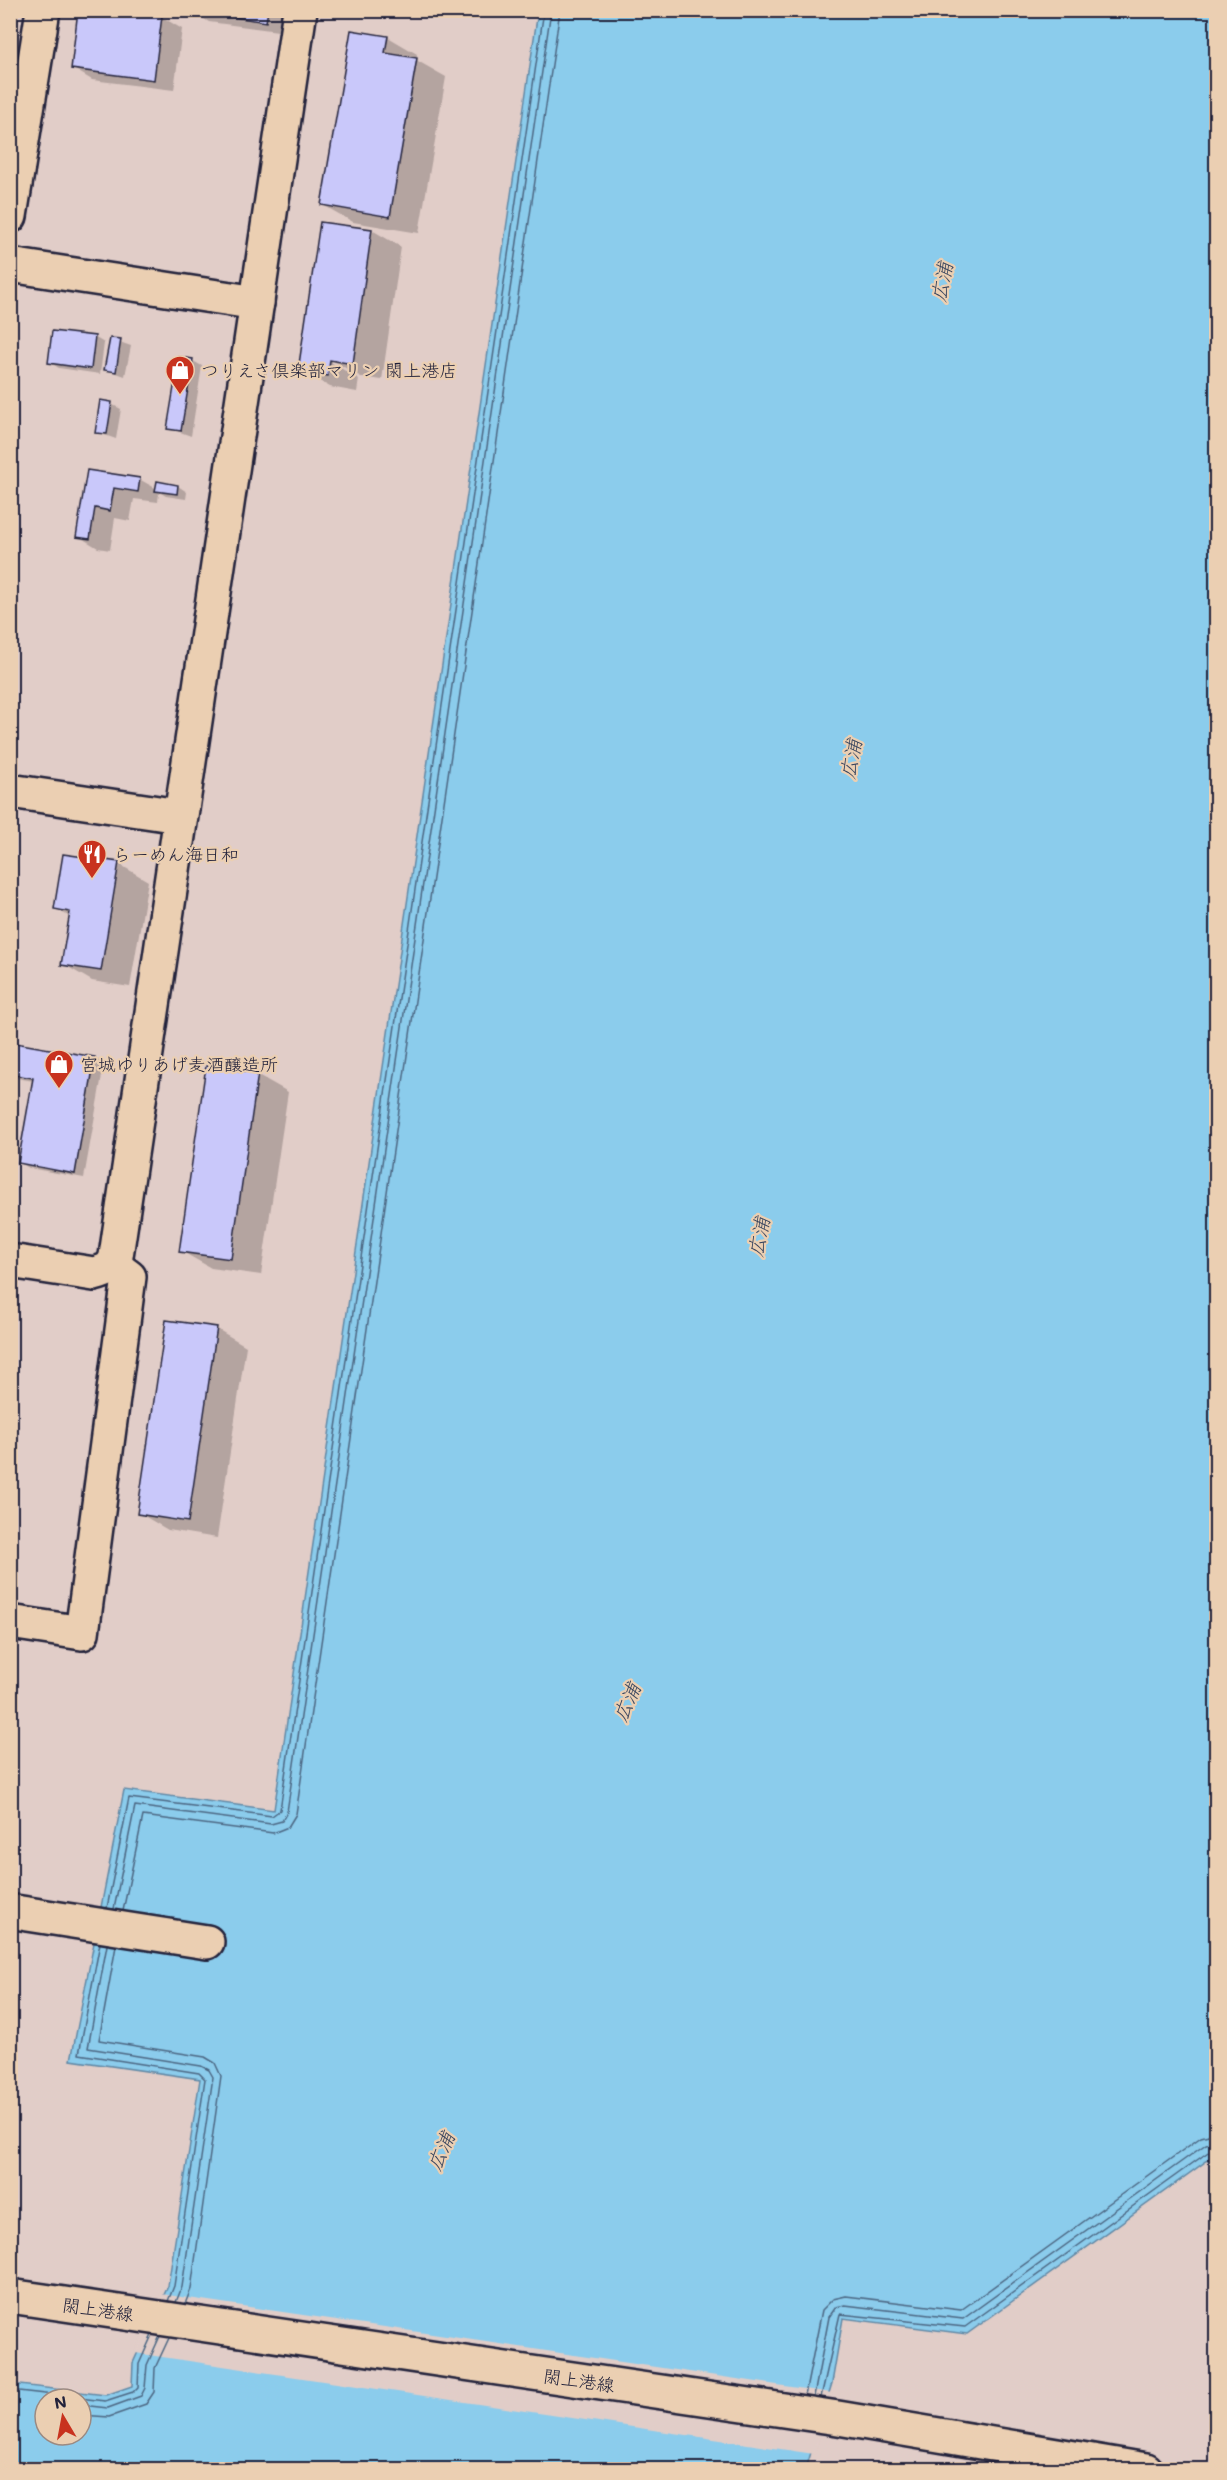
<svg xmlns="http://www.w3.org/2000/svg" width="1227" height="2480" font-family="Mali,'Klee One',sans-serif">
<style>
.water{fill:#8bccec;stroke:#6188a5;stroke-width:1.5;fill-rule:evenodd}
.pier{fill:#e1cdc8}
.shadow{fill:#0003}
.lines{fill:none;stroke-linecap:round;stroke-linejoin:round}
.shore{stroke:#4c6682;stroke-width:1.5}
.building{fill:#c9c8fa;stroke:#22223b;stroke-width:1.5}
.minor-casing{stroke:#22223b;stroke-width:38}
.major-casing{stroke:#22223b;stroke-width:38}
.minor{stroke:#ebcfb2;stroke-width:33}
.major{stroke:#ebcfb2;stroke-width:33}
.labels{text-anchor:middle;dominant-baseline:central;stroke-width:4.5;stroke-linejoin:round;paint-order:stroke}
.poi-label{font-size:18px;fill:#22223b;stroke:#ebcfb2;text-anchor:start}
.street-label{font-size:18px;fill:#22223b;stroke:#ebcfb2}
.water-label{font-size:20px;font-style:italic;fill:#37445e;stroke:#ebcfb2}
</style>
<rect width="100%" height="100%" fill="#e1cdc8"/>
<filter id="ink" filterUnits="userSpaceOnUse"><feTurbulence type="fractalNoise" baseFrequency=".0167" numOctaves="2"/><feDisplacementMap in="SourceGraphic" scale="12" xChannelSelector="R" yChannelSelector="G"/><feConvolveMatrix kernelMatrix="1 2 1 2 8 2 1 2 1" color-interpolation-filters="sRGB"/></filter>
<g filter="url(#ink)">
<path class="water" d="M538 11H1216V2154L967 2334 843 2318 832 2383 806 2469 11 2470V2384L106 2395 132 2386 133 2363 168 2286 200 2079 71 2060 124 1790 274 1810ZM45 2399H81V2435H45Z"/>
<polygon class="pier" points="161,2294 832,2393 814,2454 135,2353"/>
<g class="shadow">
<polygon points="110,10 162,17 182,29 174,90 92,80 72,68"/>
<polygon points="189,10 289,10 286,32 209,22"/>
<polygon points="388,37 417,54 416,60 446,77 419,233 353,222 323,205"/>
<polygon points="322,223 372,230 401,247 382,380 361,377 332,360 332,363 359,379 357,392 330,387 300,370"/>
<polygon points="94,337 104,343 100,374 59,368 49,362"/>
<polygon points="111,339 131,346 125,376 105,369"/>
<polygon points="181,359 193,361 202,366 191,436 169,428"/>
<polygon points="111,404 121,409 116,439 96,432"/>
<polygon points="88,471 139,479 157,489 178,486 187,492 186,499 166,496 159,492 158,502 134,499 130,521 115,518 110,550 98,548 78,536"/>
<polygon points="65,855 119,864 148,881 130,987 92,981 63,964 70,917 56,909"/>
<polygon points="10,1044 95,1058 104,1064 84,1178 29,1168 20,1163 34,1081 10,1077"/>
<polygon points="208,1068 258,1075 288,1092 261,1275 211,1268 181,1251"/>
<polygon points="168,1322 217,1329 246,1346 217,1538 168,1530 139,1513"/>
</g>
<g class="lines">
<g class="shore">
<polyline points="107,1908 129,1798 272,1816 280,1810 544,10"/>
<polyline points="114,1909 135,1806 271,1824 282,1821 287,1812 551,10"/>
<polyline points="123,1911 143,1816 273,1833 288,1827 296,1814 560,10"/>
<polyline points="100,1943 79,2054 199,2073 205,2079 174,2286 168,2301"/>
<polyline points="107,1945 88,2048 201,2066 209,2070 213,2077 182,2287 176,2302"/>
<polyline points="116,1946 99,2040 205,2057 215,2063 221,2076 191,2289 185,2304"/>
<polyline points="10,2390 105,2401 133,2392 138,2387 139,2364 152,2335"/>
<polyline points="805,2395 822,2310 833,2299 846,2296 961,2310 1201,2137 1216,2133"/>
<polyline points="814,2396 829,2317 836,2307 845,2305 963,2319 1206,2144 1216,2142"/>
<polyline points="821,2397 840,2314 965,2327 1211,2150 1216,2149"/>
<polyline points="81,2405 108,2408 141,2396 145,2388 147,2365 160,2336"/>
<polyline points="81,2415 109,2417 146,2404 154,2392 155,2368 169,2338"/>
</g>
</g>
<g class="building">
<polygon points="78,10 121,10 162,16 154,80 71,69"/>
<polygon points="188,10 268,10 266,22"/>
<polygon points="351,30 388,36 385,53 417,58 390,217 321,205"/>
<polygon points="320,222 372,229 353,364 330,360 328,376 298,371"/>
<polygon points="52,331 95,336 91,369 48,363"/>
<polygon points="110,338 121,339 116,372 104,370"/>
<polygon points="179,357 193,359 181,431 167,429"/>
<polygon points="100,400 112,402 107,434 95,433"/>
<polygon points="87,470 140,478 138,492 114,488 110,511 95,508 90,539 76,537"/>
<polygon points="157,481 178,485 177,494 155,491"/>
<polygon points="63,854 119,862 101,971 61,965 70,912 54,909"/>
<polygon points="10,1042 95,1057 75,1174 18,1163 33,1078 10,1074"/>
<polygon points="206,1066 258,1073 231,1259 179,1252"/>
<polygon points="166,1320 217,1327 188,1522 137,1514"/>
</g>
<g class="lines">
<g class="minor-casing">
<g id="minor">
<polyline points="10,216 43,10"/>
<polyline points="10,265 257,303"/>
<polyline points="10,791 179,816"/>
<path d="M10 1261 94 1274C106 1271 113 1268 116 1256L300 10"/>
<polyline points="10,1622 82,1633 129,1277 113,1265"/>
<polyline points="15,1912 207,1942"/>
</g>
</g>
<g class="major-casing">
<polyline id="major" points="10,2296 838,2418 1146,2470"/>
</g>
<use href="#minor" class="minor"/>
<use href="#major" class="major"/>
</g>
</g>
<defs>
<g id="shop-pin" transform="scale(1.5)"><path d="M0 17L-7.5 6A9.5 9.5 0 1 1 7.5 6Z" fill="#c8321e" stroke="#ebcfb2"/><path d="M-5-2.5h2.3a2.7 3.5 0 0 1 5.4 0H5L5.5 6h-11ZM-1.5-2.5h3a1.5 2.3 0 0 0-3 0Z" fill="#fff"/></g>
<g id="restaurant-pin" transform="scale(1.5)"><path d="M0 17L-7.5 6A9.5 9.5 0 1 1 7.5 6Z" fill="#c8321e" stroke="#ebcfb2"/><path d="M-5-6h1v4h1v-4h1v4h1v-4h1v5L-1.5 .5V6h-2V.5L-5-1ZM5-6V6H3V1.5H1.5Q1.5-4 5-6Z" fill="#fff"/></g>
</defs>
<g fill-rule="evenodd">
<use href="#shop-pin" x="180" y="370"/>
<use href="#restaurant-pin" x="92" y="854"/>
<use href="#shop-pin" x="59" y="1064"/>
</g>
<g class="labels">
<g class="poi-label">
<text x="201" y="370">つりえさ倶楽部マリン 閖上港店</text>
<text x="113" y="854">らーめん海日和</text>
<text x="80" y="1064">宮城ゆりあげ麦酒醸造所</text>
</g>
<g class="street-label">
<text transform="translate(98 2309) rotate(8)">閖上港線</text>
<text transform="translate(579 2380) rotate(8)">閖上港線</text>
</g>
<g class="water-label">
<text transform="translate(941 282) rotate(-79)">広浦</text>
<text transform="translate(850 759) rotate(-79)">広浦</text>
<text transform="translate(758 1237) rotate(-79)">広浦</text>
<text transform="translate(626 1702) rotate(-67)">広浦</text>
<text transform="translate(440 2151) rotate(-67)">広浦</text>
</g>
</g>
<rect width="1227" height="2480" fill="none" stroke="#ebcfb2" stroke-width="36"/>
<rect x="18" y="18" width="1191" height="2444" fill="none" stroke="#22223b" stroke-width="2" filter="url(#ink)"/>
<g transform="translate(63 2417) rotate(350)"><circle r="28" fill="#ebcfb2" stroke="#9b8a82" stroke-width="1.5"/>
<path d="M0-4.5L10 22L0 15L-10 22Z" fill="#c8321e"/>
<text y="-9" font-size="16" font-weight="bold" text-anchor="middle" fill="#22223b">N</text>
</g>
</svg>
